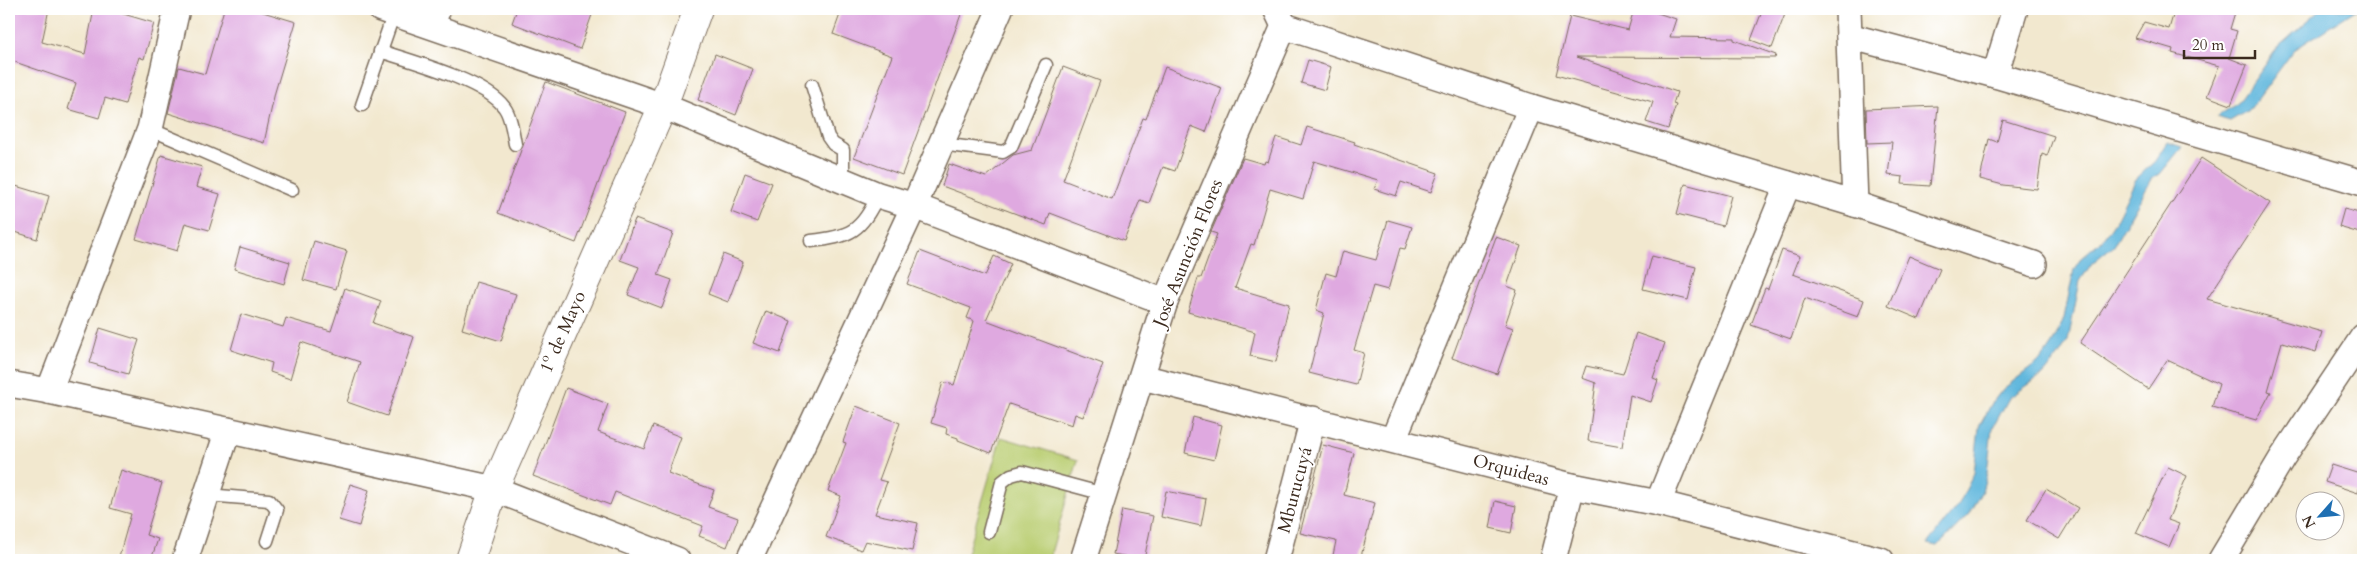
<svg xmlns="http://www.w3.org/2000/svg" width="2372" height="569" font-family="Cardo,serif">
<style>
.green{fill:#b9cd71;stroke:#7a7c48}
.water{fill:#61b7dd;stroke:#4e707e}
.building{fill:#dfa9e0}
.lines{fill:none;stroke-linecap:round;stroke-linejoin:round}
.lane-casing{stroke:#7b6c5c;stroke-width:15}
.street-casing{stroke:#7b6c5c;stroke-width:28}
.secondary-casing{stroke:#7b6c5c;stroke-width:30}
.lane{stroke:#fff;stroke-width:12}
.street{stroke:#fff;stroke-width:25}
.secondary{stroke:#fff;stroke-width:28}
.labels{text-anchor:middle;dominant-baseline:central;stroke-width:4;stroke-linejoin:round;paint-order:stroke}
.street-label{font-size:18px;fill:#3b2a1e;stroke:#fff}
</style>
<rect width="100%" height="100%" fill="#fff"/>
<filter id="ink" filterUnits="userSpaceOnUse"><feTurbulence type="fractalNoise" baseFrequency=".02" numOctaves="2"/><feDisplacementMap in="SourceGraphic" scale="10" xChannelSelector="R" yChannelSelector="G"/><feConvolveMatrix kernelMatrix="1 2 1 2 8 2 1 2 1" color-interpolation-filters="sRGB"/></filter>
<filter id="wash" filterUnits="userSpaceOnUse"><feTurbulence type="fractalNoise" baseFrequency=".0096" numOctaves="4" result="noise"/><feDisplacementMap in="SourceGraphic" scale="20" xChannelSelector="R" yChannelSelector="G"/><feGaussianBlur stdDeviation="1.12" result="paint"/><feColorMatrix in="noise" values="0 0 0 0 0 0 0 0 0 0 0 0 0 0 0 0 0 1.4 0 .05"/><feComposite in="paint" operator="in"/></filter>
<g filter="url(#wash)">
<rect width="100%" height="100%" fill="#f2e8cf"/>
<polygon class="green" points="1001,437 1078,460 1049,560 965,560"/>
<g class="water">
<polygon points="2321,9 2357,9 2294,50 2257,100 2247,111 2230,121 2216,117 2238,103 2278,47"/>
<polygon points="2167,142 2182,147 2160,174 2152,179 2114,245 2092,263 2080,281 2068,341 2058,357 2044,374 2009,398 1992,429 1987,473 1982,491 1968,515 1938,546 1927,544 1959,504 1974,473 1979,427 1992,403 2003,389 2041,360 2052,344 2064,318 2074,269 2082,257 2103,239 2116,220 2136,179 2155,161"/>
</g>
<g id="blocks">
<g class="building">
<polygon points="9,9 49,9 42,42 85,54 94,9 121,9 120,13 154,23 144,59 139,57 125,104 105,98 99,118 68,109 76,83 9,60"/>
<polygon points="224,9 253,9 296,22 275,92 264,143 168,113 179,67 205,74"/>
<polygon points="517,9 594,9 580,49 512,23"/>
<polygon points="842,9 963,9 902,175 854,157 892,56 833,34"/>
<polygon points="1634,9 1645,9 1676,19 1670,37 1734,38 1734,40 1776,55 1775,58 1576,57 1677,92 1673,104 1676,105 1668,129 1646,122 1653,102 1556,75 1570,16 1628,30"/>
<polygon points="1763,9 1787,9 1772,48 1751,40"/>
<polygon points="2175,9 2236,9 2230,29 2237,31 2229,58 2247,65 2231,105 2207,96 2219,66 2172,53 2173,49 2135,38 2144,22 2169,29"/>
<polygon points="715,54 753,69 736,115 698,100"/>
<polygon points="1308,60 1331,67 1325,90 1301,83"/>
<polygon points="1063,67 1100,81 1063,180 1112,199 1143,118 1146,119 1165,67 1222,88 1206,132 1191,126 1175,171 1163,167 1149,203 1140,200 1124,241 1050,213 1046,225 942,186 949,164 986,177 1013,155 1032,150"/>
<polygon points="546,82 625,112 576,243 498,213"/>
<polygon points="1938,106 1930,186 1902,184 1903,177 1888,175 1892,142 1867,143 1866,109"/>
<polygon points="2003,120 2054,136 2047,156 2042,154 2037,189 2003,185 1980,179 1989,139 1997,142"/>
<polygon points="1307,127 1355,142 1354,144 1438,173 1431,192 1401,182 1396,196 1374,189 1378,180 1314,161 1303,199 1270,189 1254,245 1251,244 1235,288 1289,304 1276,362 1250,356 1255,332 1188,312 1198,278 1201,278 1217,234 1211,232 1243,158 1264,164 1265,161 1268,162 1276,137 1301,145"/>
<polygon points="161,155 202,167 196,187 220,194 209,230 185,223 177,251 136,239"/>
<polygon points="2201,158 2270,203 2207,299 2322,332 2316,352 2282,342 2268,391 2271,392 2256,420 2212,407 2219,384 2167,360 2148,389 2080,343"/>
<polygon points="745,173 772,183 757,222 731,212"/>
<polygon points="9,184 49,196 37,239 9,230"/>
<polygon points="1685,184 1731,196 1723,226 1677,214"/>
<polygon points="2344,209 2363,214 2363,234 2339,227"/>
<polygon points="635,219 673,233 658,275 672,280 662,308 628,295 639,267 620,260"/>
<polygon points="1388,220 1412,227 1405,249 1400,248 1388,290 1373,286 1354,350 1364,353 1356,385 1309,373 1324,313 1316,310 1326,273 1336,276 1343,251 1376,260"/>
<polygon points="1496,237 1521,246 1507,286 1517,290 1505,325 1513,328 1497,374 1452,358"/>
<polygon points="314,241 347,251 336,289 303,280"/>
<polygon points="240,247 290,262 284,284 234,269"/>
<polygon points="1782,250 1800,256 1793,274 1864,300 1858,317 1805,298 1791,339 1751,325 1765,288 1768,289"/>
<polygon points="920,251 985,276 994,256 1011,264 986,320 1103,364 1083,417 1075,414 1072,425 1009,404 991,453 958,440 958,438 946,434 947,428 931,423 943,382 954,385 974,321 967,318 971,308 907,284"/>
<polygon points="723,254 743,262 728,302 708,294"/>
<polygon points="1652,256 1696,267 1688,300 1643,289"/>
<polygon points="1909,256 1940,269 1919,319 1888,306"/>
<polygon points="476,282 516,294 501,341 462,329"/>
<polygon points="345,288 381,301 373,323 414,337 387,416 347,402 360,362 301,342 290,379 270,372 272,363 231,350 241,314 283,327 286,318 331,331"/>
<polygon points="766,311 791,321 780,353 753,343"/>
<polygon points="100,328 139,340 128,374 90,363"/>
<polygon points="1636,333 1665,343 1653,378 1658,380 1651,402 1630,395 1622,447 1588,441 1596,383 1582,378 1586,366 1623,374"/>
<polygon points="566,388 608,404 598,432 644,449 653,426 681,437 668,473 714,490 708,507 738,518 727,547 699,536 703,526 615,492 610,505 533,476"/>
<polygon points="856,406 900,423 879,480 887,482 875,514 918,523 912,551 865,541 861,550 826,537 841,496 828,491 846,443 843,442"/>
<polygon points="1193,417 1222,425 1214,460 1185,453"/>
<polygon points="1323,445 1354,453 1344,495 1375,503 1360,560 1332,560 1336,541 1300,533"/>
<polygon points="2331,465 2363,475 2358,493 2325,482"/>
<polygon points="2168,467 2187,476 2168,520 2179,524 2169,547 2136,533"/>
<polygon points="121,470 162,483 146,535 158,539 151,560 118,560 131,514 110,508"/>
<polygon points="350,484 369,490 359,526 339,520"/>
<polygon points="2046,489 2078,508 2059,539 2027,520"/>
<polygon points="1166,491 1206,499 1201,526 1161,517"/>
<polygon points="1495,501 1516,506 1511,533 1490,528"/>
<polygon points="1122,510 1153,516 1144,560 1113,554"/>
</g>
</g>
</g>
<g filter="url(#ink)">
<use href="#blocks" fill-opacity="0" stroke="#7b6c5c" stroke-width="1"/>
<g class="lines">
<g class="lane-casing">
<g id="lane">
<polyline points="437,27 445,9"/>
<path d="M380 51C411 61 485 81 504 107 511 116 513 133 515 144"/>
<polyline points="812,85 828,137 833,144 843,150 843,181"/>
<polyline points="362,105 394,13"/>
<polyline points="150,129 292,190"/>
<polyline points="941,144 1003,152 1011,147 1046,65"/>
<path d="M811 241C850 237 862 231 878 195"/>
<polyline points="207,495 269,500 277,510 267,541"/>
<polyline points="989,532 1002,482 1011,475 1022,472 1104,494"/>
</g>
</g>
<g class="street-casing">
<g id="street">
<polyline points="381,9 663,106 878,195 914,206 1165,302"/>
<polyline points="1848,9 1855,204"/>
<polyline points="1284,26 1531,107 1855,204 2034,264"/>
<polyline points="1849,36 1995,75 2363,183"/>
<polyline points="1995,75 2015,9"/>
<polyline points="1142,377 1572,486 1658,503 1881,560"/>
<polyline points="9,384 49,391 494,489 677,560"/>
<polyline points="49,391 150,129 177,9"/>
<polyline points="1393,440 1531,107"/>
<polyline points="1658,503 1788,184"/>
<polyline points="185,560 228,430"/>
<polyline points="749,560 914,206 1000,9"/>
<polyline points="1083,560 1165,302 1284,26 1276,9"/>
<polyline points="1276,560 1313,419"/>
<polyline points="1553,560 1572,486"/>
<polyline points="2221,560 2282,458 2363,337"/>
</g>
</g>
<g class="secondary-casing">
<polyline id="secondary" points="470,560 494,489 663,106 698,9"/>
</g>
<use href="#lane" class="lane"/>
<use href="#street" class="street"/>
<use href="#secondary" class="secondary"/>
</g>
</g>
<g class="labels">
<g class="street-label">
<text transform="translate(1188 253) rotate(-68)">José Asunción Flores</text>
<text transform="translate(563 332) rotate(-66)">1º de Mayo</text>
<text transform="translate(1511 470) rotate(15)">Orquideas</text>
<text transform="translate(1295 490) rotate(-75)">Mburucuyá</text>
</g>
</g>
<rect width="2372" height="569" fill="none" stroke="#fff" stroke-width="30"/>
<g transform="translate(2320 516) rotate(243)"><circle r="24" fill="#ffffff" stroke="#b1aaa5"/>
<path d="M0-4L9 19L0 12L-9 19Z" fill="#1f6fb2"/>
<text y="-8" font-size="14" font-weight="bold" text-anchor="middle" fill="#3b2a1e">N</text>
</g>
<path d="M2184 50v8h71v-8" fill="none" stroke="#3b2a1e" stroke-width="2.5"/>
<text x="2192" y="50" font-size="15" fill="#3b2a1e" stroke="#ffffff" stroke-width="4" paint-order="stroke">20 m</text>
</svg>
